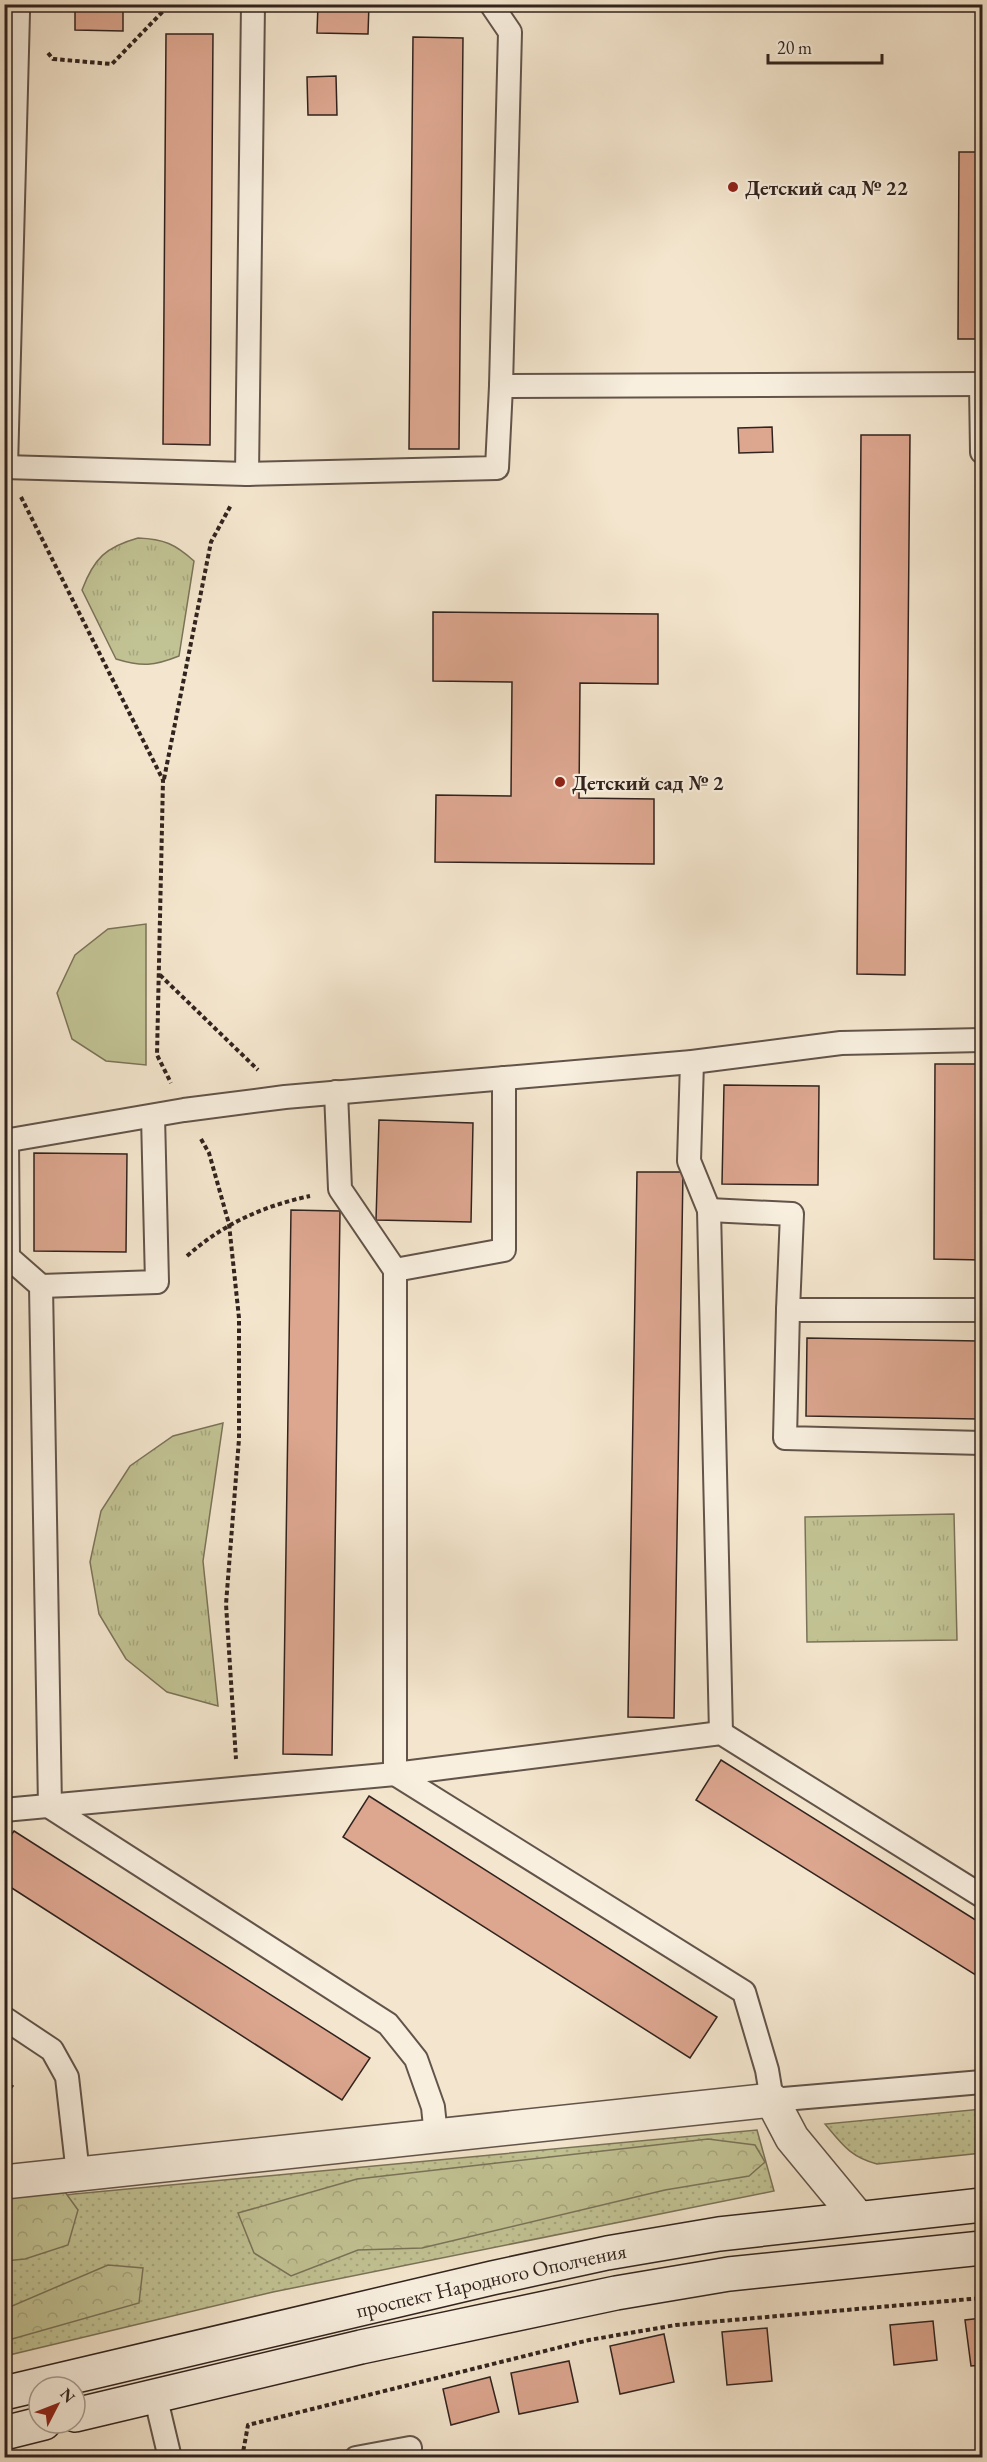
<svg xmlns="http://www.w3.org/2000/svg" width="987" height="2462" font-family="'EB Garamond',serif">
<style>
.grass{fill:url(#grass-dots);stroke:#7a7359;stroke-width:1.5}
.forest{fill:url(#forest-crowns);stroke:#7a7359;stroke-width:1.5}
.park{fill:url(#park-tufts);stroke:#7a7359;stroke-width:1.5}
.pitch{fill:#c2c394;stroke:#7a7359;stroke-width:1.5}
.building{fill:#dca68f;stroke:#31231e;stroke-width:1.5}
.lines{fill:none;stroke-linecap:round;stroke-linejoin:round}
.lane-casing{stroke:#62544a;stroke-width:26}
.street-casing{stroke:#62544a;stroke-width:36}
.secondary-casing{stroke:#31231e;stroke-width:36}
.path{stroke:#31231e;stroke-width:4;stroke-dasharray:4.5 3;stroke-linecap:butt}
.lane{stroke:#f8efdf;stroke-width:22}
.street{stroke:#f8efdf;stroke-width:33}
.secondary{stroke:#f8efdf;stroke-width:33}
.poi-dot{fill:#8f2418;stroke:#f8efdf;stroke-width:2}
.labels{text-anchor:middle;dominant-baseline:central;stroke-width:4.5;stroke-linejoin:round;paint-order:stroke}
.poi-label{font-size:21px;font-weight:bold;fill:#31231e;stroke:#f8efdf;text-anchor:start}
.street-label{font-size:21px;fill:#31231e;stroke:#f8efdf}
</style>
<defs>
<pattern id="grass-dots" width="8" height="8" patternUnits="userSpaceOnUse" patternTransform="scale(1.5)"><rect width="8" height="8" fill="#c2c394"/><path d="M2 2h.1M6 6h.1" fill="none" stroke="#a7a77f" stroke-width="1.8" stroke-linecap="round"/></pattern>
<pattern id="forest-crowns" width="20" height="18" patternUnits="userSpaceOnUse" patternTransform="scale(1.5)"><rect width="20" height="18" fill="#c2c394"/><path d="M2 6a3 3 0 1 1 6 0M12 15a3 3 0 1 1 6 0" fill="none" stroke="#a7a77f"/></pattern>
<pattern id="park-tufts" width="24" height="20" patternUnits="userSpaceOnUse" patternTransform="scale(1.5)"><rect width="24" height="20" fill="#c2c394"/><path d="M3 7l-1-3M5 7V3M7 7l1-3M15 17l-1-3M17 17v-4M19 17l1-3" fill="none" stroke="#a7a77f"/></pattern>
</defs>
<rect width="100%" height="100%" fill="#f4e6ce"/>
<filter id="stains"><feTurbulence type="fractalNoise" baseFrequency=".00333" numOctaves="4"/><feColorMatrix values="0 0 0 0 .2 0 0 0 0 .09 0 0 0 0 .02 0 0 0 .5 -.17"/></filter>
<radialGradient id="worn" r=".72"><stop offset=".6" stop-color="#630" stop-opacity="0"/><stop offset="1" stop-color="#630" stop-opacity=".3"/></radialGradient>
<g class="grass">
<path d="M982 2109V2153L877 2164C850 2157 842 2144 825 2124Z"/>
<polygon points="757,2130 774,2191 273,2292 5,2356 4,2204 74,2194"/>
</g>
<g class="forest">
<polygon points="708,2139 755,2145 765,2162 749,2176 665,2190 422,2248 358,2250 291,2276 254,2253 238,2213 357,2179"/>
<polygon points="5,2182 60,2185 78,2210 68,2245 25,2259 5,2261"/>
<polygon points="108,2265 143,2268 139,2303 5,2341 5,2309"/>
</g>
<g class="park">
<path d="M138 538C164 539 175 544 194 561L179 656C154 666 142 667 116 659L82 590C94 558 106 547 138 538Z"/>
<polygon points="223,1423 203,1561 218,1706 167,1692 126,1659 99,1614 90,1562 101,1511 130,1466 173,1436"/>
<polygon points="954,1514 957,1640 807,1642 805,1517"/>
</g>
<polygon class="pitch" points="146,924 146,1065 106,1061 72,1039 57,993 75,955 108,929"/>
<g class="building">
<polygon points="75,4 123,4 123,31 75,30"/>
<polygon points="318,4 369,4 368,34 317,33"/>
<polygon points="166,34 213,34 210,445 163,444"/>
<polygon points="413,37 463,38 459,449 409,449"/>
<polygon points="336,76 337,115 308,115 307,77"/>
<polygon points="959,152 982,152 982,339 958,339"/>
<polygon points="772,427 773,452 739,453 738,428"/>
<polygon points="861,435 910,435 905,975 857,974"/>
<polygon points="433,612 658,614 658,684 580,683 579,798 654,799 654,864 435,862 436,795 511,796 512,682 433,681"/>
<polygon points="935,1064 980,1064 979,1168 982,1168 982,1260 934,1259"/>
<polygon points="724,1085 819,1086 818,1185 722,1184"/>
<polygon points="379,1120 473,1123 471,1222 376,1220"/>
<polygon points="34,1153 127,1154 126,1252 34,1251"/>
<polygon points="637,1172 683,1172 674,1718 628,1717"/>
<polygon points="291,1210 340,1211 332,1755 283,1754"/>
<polygon points="807,1338 979,1341 978,1419 806,1416"/>
<polygon points="721,1760 982,1924 982,1979 696,1800"/>
<polygon points="369,1796 717,2017 690,2058 343,1837"/>
<polygon points="14,1831 370,2058 342,2100 4,1883 4,1845"/>
<polygon points="4,2081 13,2086 4,2099"/>
<polygon points="982,2318 982,2365 971,2366 965,2320"/>
<polygon points="933,2321 937,2360 894,2365 890,2325"/>
<polygon points="767,2328 772,2381 727,2385 722,2332"/>
<polygon points="664,2334 674,2382 620,2394 610,2346"/>
<polygon points="569,2361 578,2402 519,2414 511,2373"/>
<polygon points="490,2377 499,2412 451,2425 443,2389"/>
</g>
<g class="lines">
<g class="lane-casing">
<g id="lane">
<polyline points="491,4 510,32 501,386"/>
<polyline points="4,12 18,13 6,467"/>
<polyline points="981,384 982,452"/>
<polyline points="4,467 247,474 497,468 501,386 982,384"/>
<polyline points="247,474 253,4"/>
<polyline points="692,1062 689,1161 709,1210 721,1733"/>
<polyline points="336,1092 340,1189 395,1270 395,1774 744,1992 767,2070 772,2100 982,2082"/>
<polyline points="4,1141 184,1110 285,1097 692,1062 841,1043 982,1040"/>
<polyline points="7,1141 8,1257 41,1286 50,1807 388,2024 416,2059 433,2107 436,2136"/>
<polyline points="709,1210 792,1214 788,1310 982,1310"/>
<polyline points="395,1270 504,1250 504,1078"/>
<polyline points="41,1286 157,1282 153,1116"/>
<polyline points="788,1310 785,1438 982,1443"/>
<polyline points="4,1810 395,1774 721,1733 982,1896"/>
<polyline points="4,2018 52,2050 67,2077 78,2174"/>
<polyline points="155,2395 170,2458"/>
<polyline points="356,2458 410,2448"/>
</g>
</g>
<g class="street-casing">
<polyline id="street" points="4,2182 772,2100 792,2138 858,2218"/>
</g>
<g class="secondary-casing">
<g id="secondary">
<path id="s1" d="M4 2393 492 2278 607 2253 719 2234 982 2205"/>
<polyline points="75,2415 361,2347 616,2293 729,2274 982,2248"/>
<polyline points="4,2433 44,2423"/>
</g>
</g>
<g class="path">
<polyline points="48,53 53,59 112,64 170,4"/>
<polyline points="21,497 163,780 157,1055 171,1083"/>
<polyline points="164,779 211,542 231,505"/>
<polyline points="160,975 258,1070"/>
<polyline points="201,1139 209,1153 229,1224 239,1318 239,1439 226,1604 236,1759"/>
<path d="M187 1256C223 1224 263 1206 310 1196"/>
<polyline points="242,2458 248,2425 589,2340 676,2325 982,2298"/>
</g>
<use href="#lane" class="lane"/>
<use href="#street" class="street"/>
<use href="#secondary" class="secondary"/>
</g>
<g class="poi-dot">
<circle cx="733" cy="187" r="6"/>
<circle cx="560" cy="782" r="6"/>
</g>
<g class="labels">
<g class="poi-label">
<text x="745" y="187">Детский сад № 22</text>
<text x="572" y="782">Детский сад № 2</text>
</g>
<g class="street-label">
<text stroke="none"><textPath href="#s1" startOffset="500">проспект Народного Ополчения</textPath></text>
</g>
</g>
<rect width="987" height="2462" fill="none" stroke="#f4e6ce" stroke-width="24"/>
<rect x="6" y="6" width="975" height="2450" fill="none" stroke="#31231e" stroke-width="3"/>
<rect x="12" y="12" width="963" height="2438" fill="none" stroke="#31231e" stroke-width="1.5"/>
<g transform="translate(57 2405) rotate(48)"><circle r="28" fill="#f8efdf" stroke="#a89d92" stroke-width="1.5"/>
<path d="M0-4.5L10 22L0 15L-10 22Z" fill="#8f2418"/>
<text y="-9" font-size="16" font-weight="bold" text-anchor="middle" fill="#31231e">N</text>
</g>
<path d="M768 54v9h114v-9" fill="none" stroke="#31231e" stroke-width="3"/>
<text x="777" y="54" font-size="18" fill="#31231e" stroke="#f8efdf" stroke-width="4.5" paint-order="stroke">20 m</text>
<rect width="100%" height="100%" filter="url(#stains)"/>
<rect width="100%" height="100%" fill="url(#worn)"/>
</svg>
